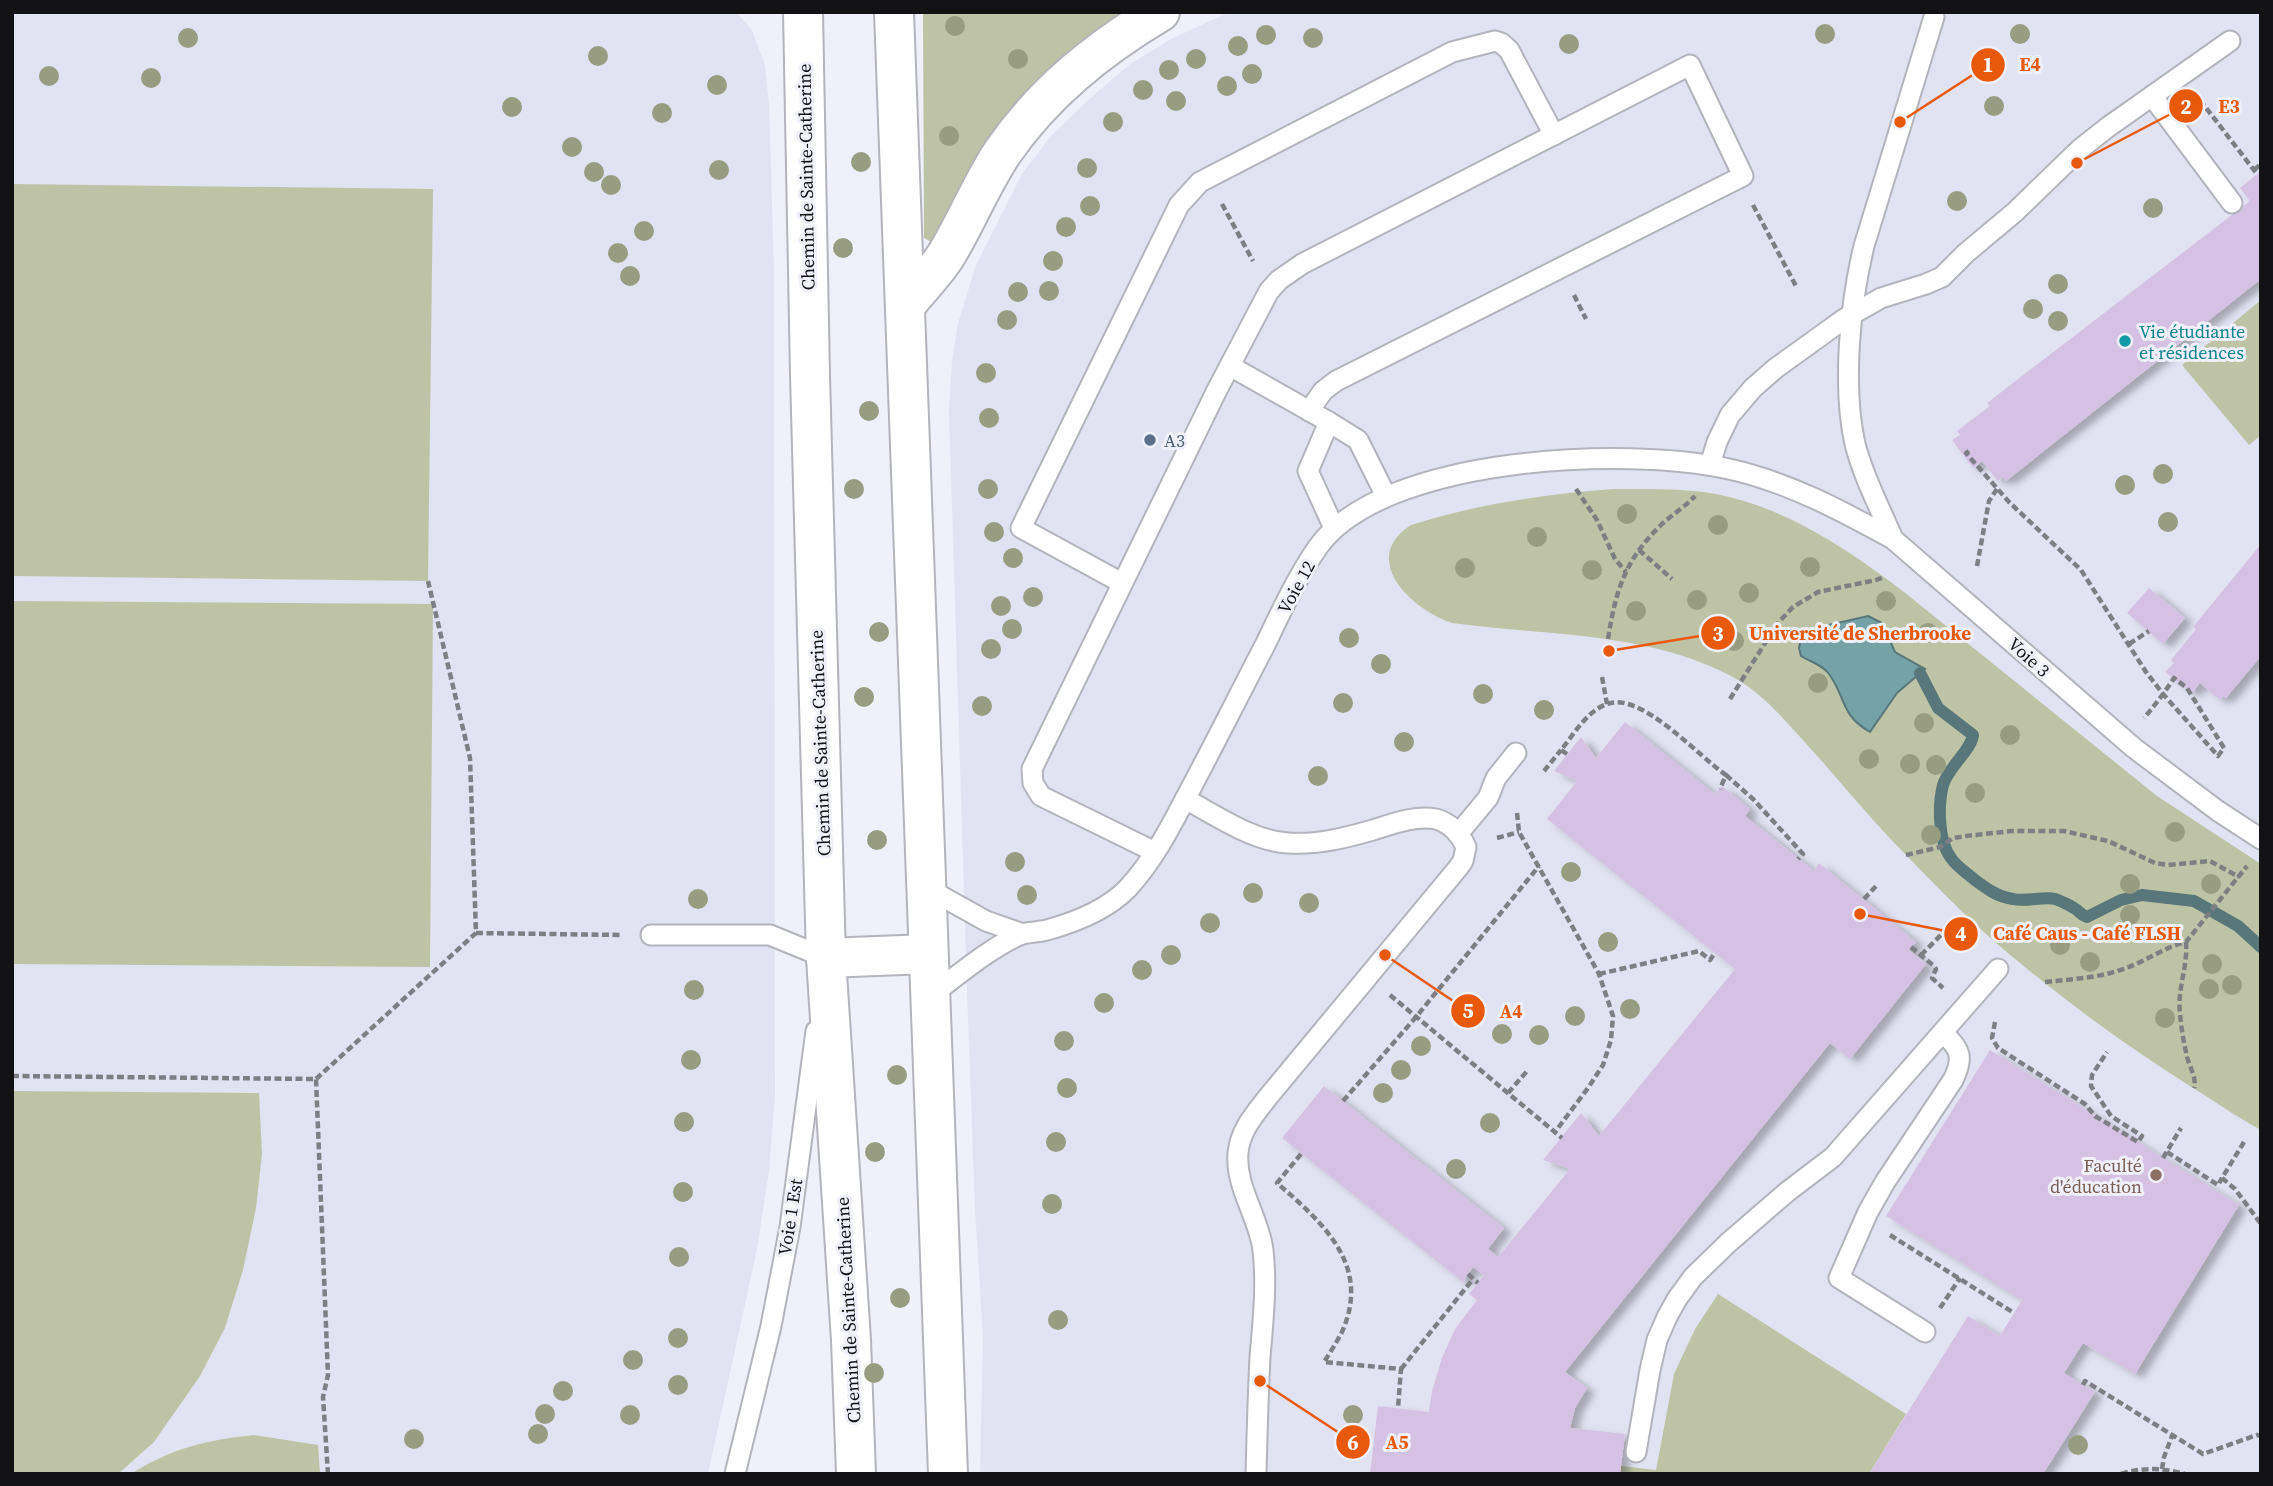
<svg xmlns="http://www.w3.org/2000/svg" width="2273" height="1486" font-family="'Source Serif 4',serif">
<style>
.built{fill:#e2e3f2}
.green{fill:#bec3a6}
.water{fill:#74a2a6;stroke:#57777a;stroke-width:2}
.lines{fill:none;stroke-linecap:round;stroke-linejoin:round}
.stream{stroke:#57777a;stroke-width:12}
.building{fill:#d5c1e3;filter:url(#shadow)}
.service-casing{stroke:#b3b4bc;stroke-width:23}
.secondary-casing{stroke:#b3b4bc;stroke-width:42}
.path{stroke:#7e7f85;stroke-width:4.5;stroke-dasharray:7 3.5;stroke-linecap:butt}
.service{stroke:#fff;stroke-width:19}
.secondary{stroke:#fff;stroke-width:38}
.tree{fill:#989d82}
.culture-dot{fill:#0f9aa8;stroke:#eff0f9;stroke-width:2.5}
.service-dot{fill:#5c6f8a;stroke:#eff0f9;stroke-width:2.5}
.education-dot{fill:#8d6e63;stroke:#eff0f9;stroke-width:2.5}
.labels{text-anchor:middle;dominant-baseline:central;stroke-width:6;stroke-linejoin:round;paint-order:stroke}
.street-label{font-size:18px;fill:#121215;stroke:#eff0f9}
.culture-label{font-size:18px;fill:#0d838f;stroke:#eff0f9;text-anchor:start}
.service-label{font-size:18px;fill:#4e5e75;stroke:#eff0f9;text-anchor:start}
.education-label{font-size:18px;fill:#785e54;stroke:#eff0f9;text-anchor:end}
.leader{fill:none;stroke:#e8590c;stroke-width:2.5}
.callout-dot{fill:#e8590c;stroke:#eff0f9;stroke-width:2.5}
.mark-label{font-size:21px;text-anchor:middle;font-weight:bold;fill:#fff}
.callout-label{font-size:19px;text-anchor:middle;font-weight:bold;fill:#e8590c;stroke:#eff0f9;stroke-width:6;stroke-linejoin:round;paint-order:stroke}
</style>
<defs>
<filter id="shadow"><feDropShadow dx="8" dy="4.5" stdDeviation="3.5" flood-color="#0004"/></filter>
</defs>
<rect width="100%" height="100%" fill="#eff0f9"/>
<g class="built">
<polygon points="12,12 736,12 752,30 765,65 769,104 774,270 775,1096 769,1171 757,1249 708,1474 12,1474"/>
<polygon points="1230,12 2261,12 2261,1474 980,1474 983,1338 975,1210 967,990 949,411 952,361 958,323 976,265 1022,174 1051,136 1086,102 1130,64 1173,38"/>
</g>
<g class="green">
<polygon points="923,12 1124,12 1078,45 1038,82 967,176 931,242 924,238"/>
<polygon points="12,184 433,189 428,581 12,576"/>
<polygon points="2261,300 2261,435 2249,445 2182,365"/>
<path d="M1614 489C1648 489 1682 488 1716 494 1785 507 1849 550 1904 592L2157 796 2261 864V1130C2238 1118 2216 1102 2193 1088 2131 1049 2070 1005 2014 958 1976 927 1941 891 1907 856 1870 819 1837 777 1801 738 1780 715 1760 691 1731 676 1645 631 1546 636 1452 623 1412 610 1358 559 1411 525 1477 504 1546 494 1614 489Z"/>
<polygon points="12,601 433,604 430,967 12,964"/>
<polygon points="12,1091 259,1093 262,1154 256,1208 243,1270 225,1328 200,1376 154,1442 118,1474 12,1474"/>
<polygon points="1718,1294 1906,1414 1869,1474 1620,1474 1621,1466 1656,1470 1674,1374 1695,1329"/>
<path d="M254 1435 318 1445 320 1474H131C171 1448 207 1440 254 1435Z"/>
</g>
<path class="water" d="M1868 616 1882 623 1895 652 1925 669 1897 693 1870 732C1840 715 1846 697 1829 674 1822 664 1810 662 1801 656L1799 648 1801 638 1811 629Z"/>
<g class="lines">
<path class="stream" d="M1920 673 1938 708 1973 735C1971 751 1949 766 1943 785 1938 805 1938 841 1951 858 1957 867 1967 873 1975 880 1987 889 1998 897 2013 899 2026 902 2045 896 2055 899 2059 900 2071 906 2074 908 2080 911 2080 915 2087 917L2121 900 2142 895 2194 901 2238 926 2261 947"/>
</g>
<g class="building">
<polygon points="2261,171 2261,279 2006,481 2003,477 1998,481 1982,461 1973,468 1952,440 1960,435 1957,431 1990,406 1987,403 2250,201 2240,188"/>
<polygon points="2261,544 2261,656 2226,698 2223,696 2220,700 2200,683 2192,693 2165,672 2174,663 2171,660 2196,629 2193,627"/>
<polygon points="2149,588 2185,618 2163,644 2127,613"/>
<polygon points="1625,722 1715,794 1722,786 1750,809 1745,816 1814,871 1819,863 1916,942 1909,950 1926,964 1850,1059 1830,1043 1565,1372 1587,1388 1575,1408 1570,1428 1625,1434 1620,1474 1370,1474 1378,1406 1429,1412 1432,1391 1442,1358 1455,1329 1477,1300 1469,1294 1484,1275 1473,1267 1463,1282 1282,1138 1324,1086 1504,1228 1488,1249 1498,1257 1570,1169 1543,1160 1581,1113 1599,1136 1735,969 1547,819 1577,781 1554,771 1581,737 1596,758"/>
<polygon points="1990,1050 2239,1205 2135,1374 2083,1343 2064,1373 2095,1392 2043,1474 1869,1474 1968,1316 2000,1336 2022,1300 1886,1216"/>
</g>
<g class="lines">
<g class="service-casing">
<g id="service">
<polyline points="2152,96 2232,203"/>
<polyline points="1230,366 1329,422 1358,440 1386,496"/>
<polyline points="1329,422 1308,471 1334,528"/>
<polyline points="1710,465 1717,442 1730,415 1753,388 1776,368 1844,319 1881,298 1926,284 1942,277 1966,253 2015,212 2080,149 2108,127 2230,41"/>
<path d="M1893 539C1880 508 1863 476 1855 444 1842 386 1850 304 1864 246L1934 17"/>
<polyline points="1122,583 1021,528 1179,205 1200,182 1452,52 1495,41 1501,43 1509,50 1554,135"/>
<path d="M1185 799C1216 815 1252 841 1288 843 1317 845 1345 838 1373 830 1392 824 1415 815 1436 819 1450 823 1460 834 1466 847L1463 861 1458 868 1268 1097C1255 1114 1240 1130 1238 1153 1235 1187 1259 1217 1263 1250 1267 1285 1263 1322 1260 1357 1258 1395 1257 1435 1256 1474"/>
<polyline points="1458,834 1488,798 1496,778 1516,753"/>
<polyline points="1155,852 1041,796 1033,783 1032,769 1216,392 1269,291 1279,280 1302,264 1690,65 1743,176 1336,381 1323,391 1309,411"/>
<polyline points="925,887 986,921 1023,934"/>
<polyline points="651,935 770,935 826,958 826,960"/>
<path d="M930 996C956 977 992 946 1022 934 1030 932 1039 932 1047 930 1076 922 1107 910 1128 888 1155 859 1173 822 1191 788 1216 741 1240 693 1265 645 1281 612 1297 577 1318 547 1383 456 1627 446 1729 469 1788 482 1840 510 1893 539L2134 748 2218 811 2261 839"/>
<path d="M1925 1332 1839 1278 1868 1212 1885 1182 1953 1080C1964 1058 1961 1049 1943 1033"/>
<polyline points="1636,1452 1650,1370 1657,1340 1667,1317 1677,1299 1693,1277 1728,1243 1787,1192 1833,1157 1998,969"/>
<polyline points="735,1474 771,1326 790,1227 816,1031"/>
</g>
</g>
<g class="secondary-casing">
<g id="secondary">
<polyline points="803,12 810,375 826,958 851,1340 856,1474"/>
<polyline points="894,12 948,1474"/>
<path d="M905 306C919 288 937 271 948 252 967 220 981 185 1002 153 1043 93 1098 49 1160 12"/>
<polyline points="826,958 928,954"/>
</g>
</g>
<g class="path">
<polyline points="2200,100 2257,174"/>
<polyline points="2254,170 2261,164"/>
<polyline points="1222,204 1253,261"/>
<polyline points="1753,205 1797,288"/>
<polyline points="1574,295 1586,319"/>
<path d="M1969 451 1966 453 2009 502 2081 570 2146 672 2163 694 2218 756 2224 748 2187 688 2174 678C2165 692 2155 705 2144 718"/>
<polyline points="1576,489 1597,520 1615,559 1626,572"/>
<polyline points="1639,550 1672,579"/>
<polyline points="1977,566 1989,501 1997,489"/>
<path d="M1608 639C1616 589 1625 560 1662 524 1673 514 1686 506 1695 496"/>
<polyline points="2129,644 2149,631"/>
<polyline points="1602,677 1607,704"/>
<polyline points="1730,699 1777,624 1793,607 1818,592 1876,580 1884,577"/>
<path d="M1567 754 1561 750C1574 734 1587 711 1607 704 1641 691 1698 756 1726 775L1720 789"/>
<polyline points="1544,771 1561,750"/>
<polyline points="1726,775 1753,799 1803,854 1798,859"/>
<polyline points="1517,813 1519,832 1599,974 1613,1016 1611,1040 1603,1065 1588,1088 1555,1132"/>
<polyline points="1497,838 1519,832"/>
<polyline points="1906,855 1940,847 1953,838 1966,836 2012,831 2064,831 2108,841 2155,863 2168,865 2210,861 2239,877"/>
<polyline points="1864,899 1878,884"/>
<polyline points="476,933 622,935"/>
<path d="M2186 942C2188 967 2177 989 2180 1013 2181 1028 2184 1043 2187 1057 2190 1068 2197 1078 2194 1088"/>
<polyline points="1911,947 1934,966 1936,969 1932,978 1943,988"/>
<polyline points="1921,955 1950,926"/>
<polyline points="1599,974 1699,951 1710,960 1715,953"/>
<path d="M2045 982C2073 979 2100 978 2126 968 2146 961 2165 947 2186 942L2247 866"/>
<polyline points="1390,995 1562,1138"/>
<polyline points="1995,1022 1992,1038 1998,1048 2085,1104 2095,1116 2138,1142 2142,1136 2111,1116 2091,1086 2092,1075 2107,1052"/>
<polyline points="12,1076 316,1079 328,1375 323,1397 328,1474"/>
<polyline points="316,1079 476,933 470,758 428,581"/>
<polyline points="1508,1093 1528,1070"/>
<polyline points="1343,1101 1416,1017 1539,866"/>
<polyline points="2244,1142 2222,1178 2235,1189 2261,1224"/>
<polyline points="2167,1152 2218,1185 2222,1178"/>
<path d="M1301 1154 1277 1183C1323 1223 1373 1266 1341 1334 1336 1343 1330 1353 1324 1362L1401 1369 1398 1408"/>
<polyline points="2163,1158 2181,1128"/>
<polyline points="1890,1235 2014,1313"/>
<polyline points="1468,1274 1478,1283"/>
<polyline points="1940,1308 1960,1278"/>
<polyline points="1401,1369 1473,1279"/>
<polyline points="2083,1385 2085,1381 2203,1454 2257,1435 2261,1436"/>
<polyline points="2162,1469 2164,1457 2172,1436"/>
<path d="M2121 1474C2143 1467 2163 1468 2185 1474"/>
</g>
<use href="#service" class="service"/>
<use href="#secondary" class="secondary"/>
</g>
<g class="tree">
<circle cx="955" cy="26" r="10"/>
<circle cx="1825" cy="34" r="10"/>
<circle cx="2020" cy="34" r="10"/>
<circle cx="1266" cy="35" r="10"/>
<circle cx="188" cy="38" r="10"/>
<circle cx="1313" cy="38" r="10"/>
<circle cx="1569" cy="44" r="10"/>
<circle cx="1238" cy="46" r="10"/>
<circle cx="598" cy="56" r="10"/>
<circle cx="1018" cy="59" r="10"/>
<circle cx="1196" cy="59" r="10"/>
<circle cx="1169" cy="70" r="10"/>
<circle cx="1252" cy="74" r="10"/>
<circle cx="49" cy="76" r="10"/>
<circle cx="151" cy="78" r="10"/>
<circle cx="717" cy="85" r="10"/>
<circle cx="1227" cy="86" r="10"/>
<circle cx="1143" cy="90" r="10"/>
<circle cx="1176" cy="101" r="10"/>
<circle cx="1994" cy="106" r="10"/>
<circle cx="512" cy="107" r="10"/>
<circle cx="662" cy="113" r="10"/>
<circle cx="1113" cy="122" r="10"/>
<circle cx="949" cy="136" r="10"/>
<circle cx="572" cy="147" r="10"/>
<circle cx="861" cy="162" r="10"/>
<circle cx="1087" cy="168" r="10"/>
<circle cx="719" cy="170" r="10"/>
<circle cx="594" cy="172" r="10"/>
<circle cx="611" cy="185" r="10"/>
<circle cx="1957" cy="201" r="10"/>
<circle cx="1090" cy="206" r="10"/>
<circle cx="2153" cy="208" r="10"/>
<circle cx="1066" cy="227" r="10"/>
<circle cx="644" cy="231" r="10"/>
<circle cx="843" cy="248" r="10"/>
<circle cx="618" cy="253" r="10"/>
<circle cx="1053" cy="261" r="10"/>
<circle cx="630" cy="276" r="10"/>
<circle cx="2058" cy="284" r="10"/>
<circle cx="1049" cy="291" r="10"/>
<circle cx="1018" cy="292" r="10"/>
<circle cx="2033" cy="309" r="10"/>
<circle cx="1007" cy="320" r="10"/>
<circle cx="2058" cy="321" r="10"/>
<circle cx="986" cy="373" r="10"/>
<circle cx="869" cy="411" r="10"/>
<circle cx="989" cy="418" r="10"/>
<circle cx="2163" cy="474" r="10"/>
<circle cx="2125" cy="485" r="10"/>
<circle cx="854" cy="489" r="10"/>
<circle cx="988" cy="489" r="10"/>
<circle cx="1627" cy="514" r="10"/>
<circle cx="2168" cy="522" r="10"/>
<circle cx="1718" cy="525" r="10"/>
<circle cx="994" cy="532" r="10"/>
<circle cx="1537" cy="537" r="10"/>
<circle cx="1013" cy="558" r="10"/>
<circle cx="1810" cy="567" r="10"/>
<circle cx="1465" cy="568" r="10"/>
<circle cx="1592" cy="570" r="10"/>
<circle cx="1749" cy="593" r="10"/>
<circle cx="1033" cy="597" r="10"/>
<circle cx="1697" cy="600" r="10"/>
<circle cx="1886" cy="601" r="10"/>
<circle cx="1001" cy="606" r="10"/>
<circle cx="1636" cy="611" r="10"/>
<circle cx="1012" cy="629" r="10"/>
<circle cx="879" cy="632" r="10"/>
<circle cx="1928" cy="633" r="10"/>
<circle cx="1349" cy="638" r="10"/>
<circle cx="1734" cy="641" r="10"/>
<circle cx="991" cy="649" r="10"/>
<circle cx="1381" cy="664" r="10"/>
<circle cx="1818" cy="683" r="10"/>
<circle cx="1483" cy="694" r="10"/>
<circle cx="864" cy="697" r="10"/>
<circle cx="1343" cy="703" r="10"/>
<circle cx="982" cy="706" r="10"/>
<circle cx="1544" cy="710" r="10"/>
<circle cx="1924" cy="723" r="10"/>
<circle cx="2010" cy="735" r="10"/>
<circle cx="1404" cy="742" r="10"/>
<circle cx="1869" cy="759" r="10"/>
<circle cx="1910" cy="764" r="10"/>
<circle cx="1936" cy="765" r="10"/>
<circle cx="1318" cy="776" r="10"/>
<circle cx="1975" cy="793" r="10"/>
<circle cx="2175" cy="832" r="10"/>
<circle cx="1931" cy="835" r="10"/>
<circle cx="877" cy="840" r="10"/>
<circle cx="1015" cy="862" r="10"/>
<circle cx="1571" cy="872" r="10"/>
<circle cx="2130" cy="884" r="10"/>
<circle cx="2211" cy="884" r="10"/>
<circle cx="1253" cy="893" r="10"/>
<circle cx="1027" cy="895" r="10"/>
<circle cx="698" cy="899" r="10"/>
<circle cx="1309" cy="903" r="10"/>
<circle cx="2130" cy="915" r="10"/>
<circle cx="1210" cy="923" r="10"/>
<circle cx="1608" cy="942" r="10"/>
<circle cx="2060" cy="945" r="10"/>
<circle cx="1171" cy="955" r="10"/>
<circle cx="2090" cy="962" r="10"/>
<circle cx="2212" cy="964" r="10"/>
<circle cx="1142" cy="970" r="10"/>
<circle cx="2232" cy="985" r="10"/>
<circle cx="2209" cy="989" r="10"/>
<circle cx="694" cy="990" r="10"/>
<circle cx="1104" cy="1003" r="10"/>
<circle cx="1630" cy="1009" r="10"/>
<circle cx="1575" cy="1016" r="10"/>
<circle cx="2165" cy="1018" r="10"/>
<circle cx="1502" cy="1034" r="10"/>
<circle cx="1539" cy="1035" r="10"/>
<circle cx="1064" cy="1041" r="10"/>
<circle cx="1421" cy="1046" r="10"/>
<circle cx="691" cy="1060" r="10"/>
<circle cx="1401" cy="1070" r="10"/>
<circle cx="897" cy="1075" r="10"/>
<circle cx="1067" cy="1088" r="10"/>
<circle cx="1383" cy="1093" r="10"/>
<circle cx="684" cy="1122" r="10"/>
<circle cx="1490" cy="1123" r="10"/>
<circle cx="1056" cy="1142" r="10"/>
<circle cx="875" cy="1152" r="10"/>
<circle cx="1456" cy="1169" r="10"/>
<circle cx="683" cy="1192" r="10"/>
<circle cx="1052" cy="1204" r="10"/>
<circle cx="679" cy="1257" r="10"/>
<circle cx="900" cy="1298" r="10"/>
<circle cx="1058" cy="1320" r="10"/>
<circle cx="678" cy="1338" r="10"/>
<circle cx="633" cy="1360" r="10"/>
<circle cx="874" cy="1373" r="10"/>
<circle cx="678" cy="1385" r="10"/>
<circle cx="563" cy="1391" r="10"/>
<circle cx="545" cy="1414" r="10"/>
<circle cx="630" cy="1415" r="10"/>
<circle cx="1353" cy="1415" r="10"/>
<circle cx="538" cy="1434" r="10"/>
<circle cx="414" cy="1439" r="10"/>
<circle cx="2078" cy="1445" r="10"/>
</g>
<circle class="culture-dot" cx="2125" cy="341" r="7"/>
<circle class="service-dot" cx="1150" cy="440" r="7"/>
<circle class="education-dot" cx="2156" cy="1175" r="7"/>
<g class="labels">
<g class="street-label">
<text transform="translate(806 177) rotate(-91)">Chemin de Sainte-Catherine</text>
<text transform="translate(1296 587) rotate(-61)">Voie 12</text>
<text transform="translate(2029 657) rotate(42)">Voie 3</text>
<text transform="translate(820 743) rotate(-92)">Chemin de Sainte-Catherine</text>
<text transform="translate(790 1217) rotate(-81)">Voie 1 Est</text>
<text transform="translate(848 1310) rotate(-93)">Chemin de Sainte-Catherine</text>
</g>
<g class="culture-label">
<text x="2139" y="331">Vie étudiante<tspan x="2139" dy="21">et résidences</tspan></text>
</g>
<g class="service-label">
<text x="1164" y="440">A3</text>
</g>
<g class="education-label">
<text x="2142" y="1165">Faculté<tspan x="2142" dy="21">d'éducation</tspan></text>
</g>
</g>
<path class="leader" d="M1900 122L1988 65M2077 163L2186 106M1609 651L1718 633M1860 914L1961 934M1385 955L1468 1011M1260 1381L1353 1442"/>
<g class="callout-dot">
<circle cx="1900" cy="122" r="7"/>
<circle cx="2077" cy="163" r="7"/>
<circle cx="1609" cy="651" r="7"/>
<circle cx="1860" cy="914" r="7"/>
<circle cx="1385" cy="955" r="7"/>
<circle cx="1260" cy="1381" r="7"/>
<circle cx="1988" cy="65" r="18"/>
<circle cx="2186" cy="106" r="18"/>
<circle cx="1718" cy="633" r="18"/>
<circle cx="1961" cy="934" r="18"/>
<circle cx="1468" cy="1011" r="18"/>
<circle cx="1353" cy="1442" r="18"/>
</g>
<g class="mark-label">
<text x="1988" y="72">1</text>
<text x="2186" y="114">2</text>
<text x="1718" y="641">3</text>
<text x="1961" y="941">4</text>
<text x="1468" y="1018">5</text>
<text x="1353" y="1450">6</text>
</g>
<g class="callout-label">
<text x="2030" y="71">E4</text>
<text x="2229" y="113">E3</text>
<text x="1860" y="640">Université de Sherbrooke</text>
<text x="2087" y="940">Café Caus - Café FLSH</text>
<text x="1511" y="1018">A4</text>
<text x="1397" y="1449">A5</text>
</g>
<rect width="2273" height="1486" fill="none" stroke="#121215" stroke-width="28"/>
</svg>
